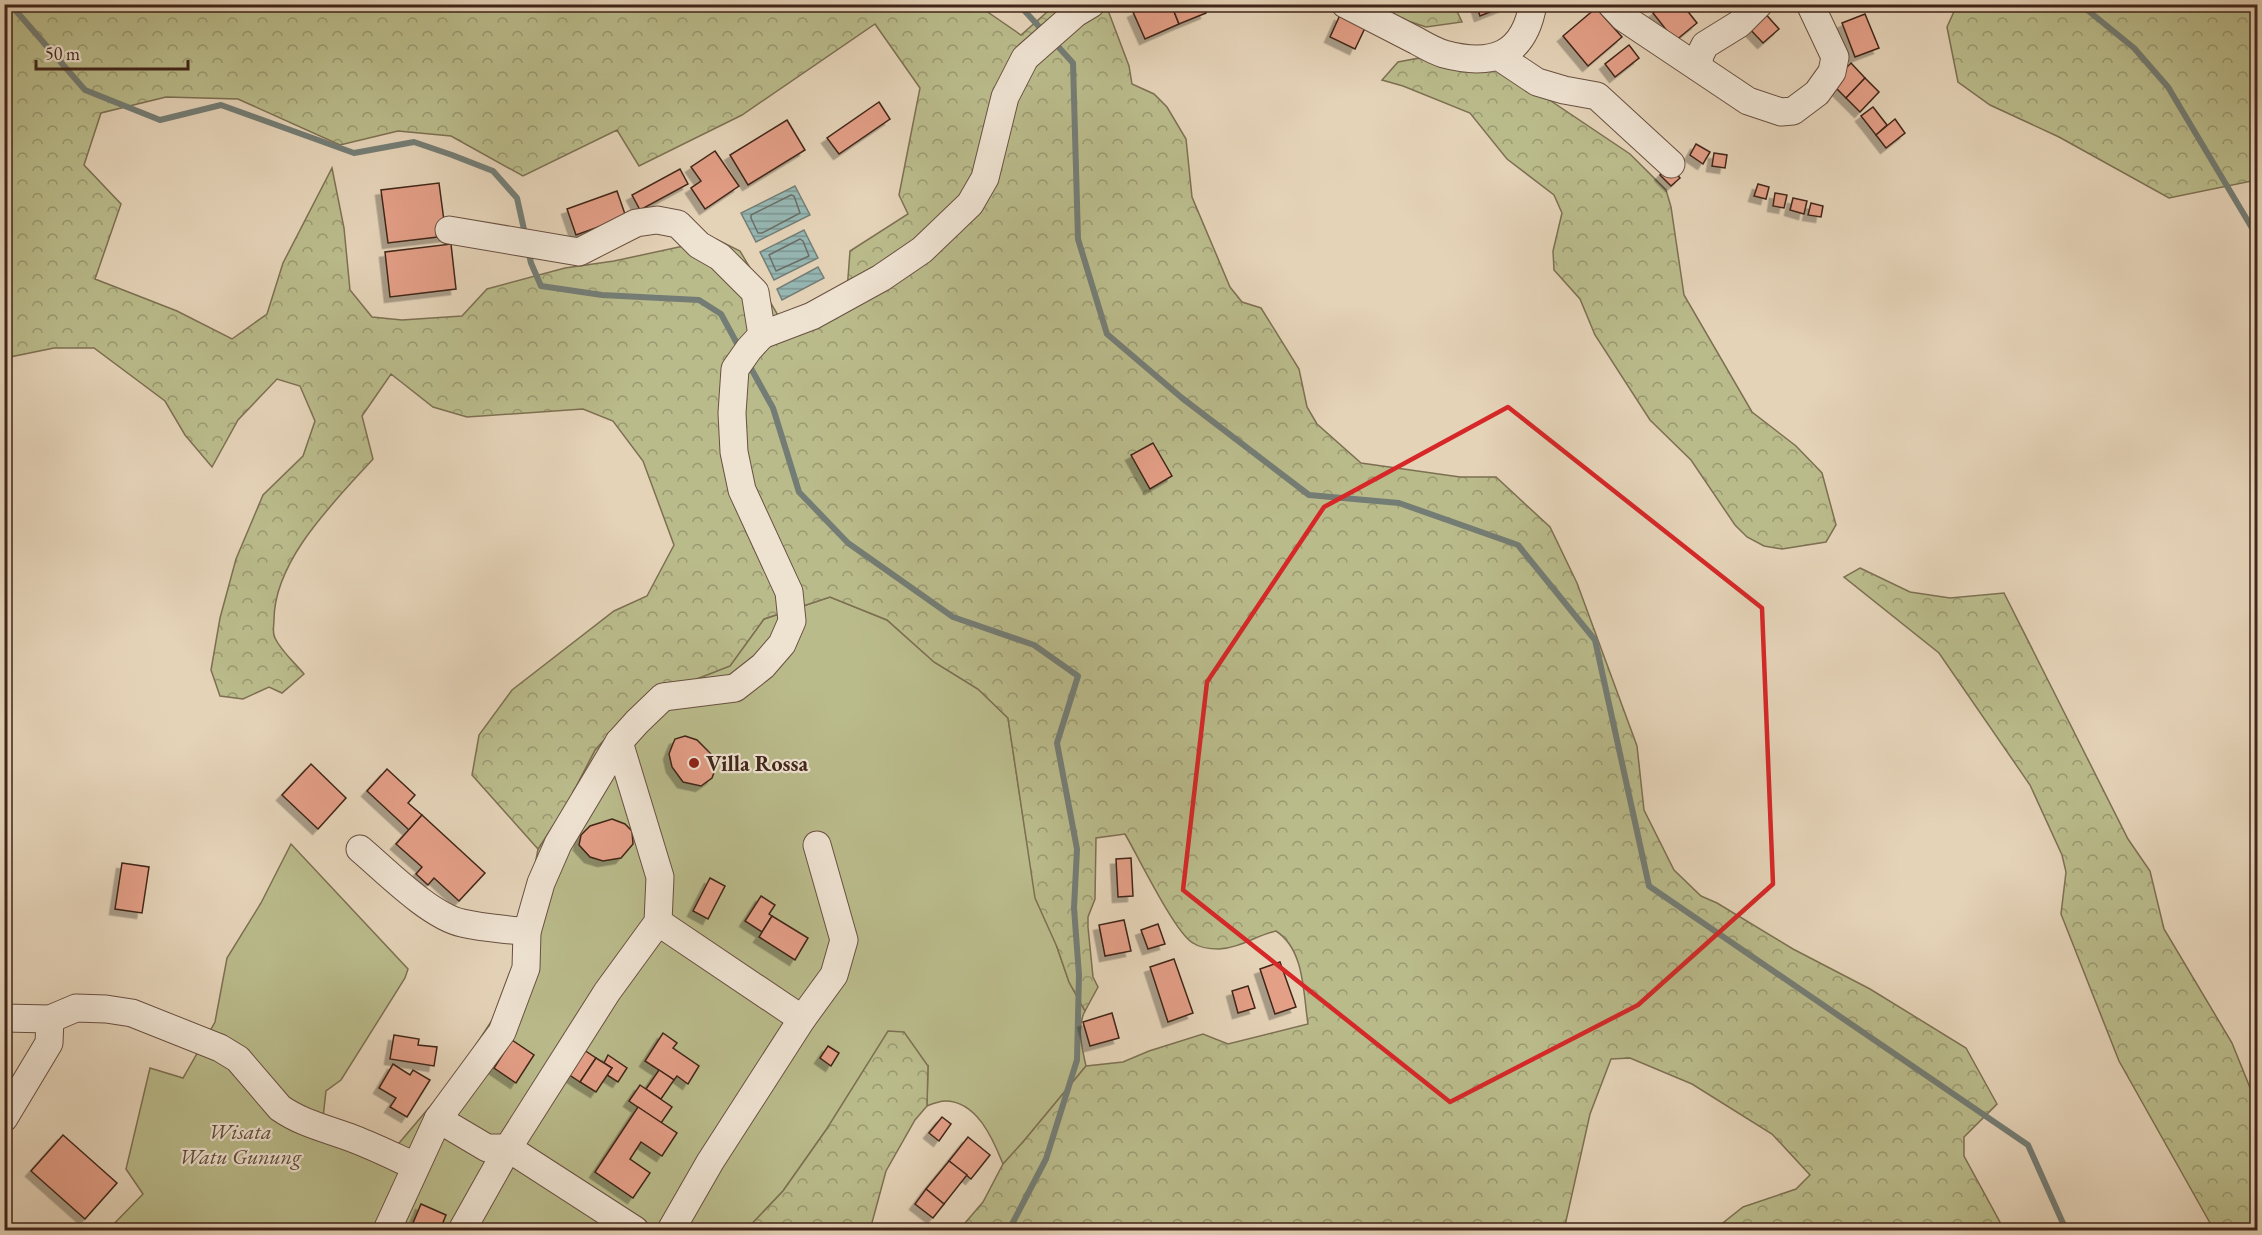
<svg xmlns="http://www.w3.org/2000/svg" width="2262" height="1235" font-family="'EB Garamond',serif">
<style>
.green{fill:#babb8b;stroke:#7d7052;stroke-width:1.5}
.forest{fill:url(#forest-crowns);stroke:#7d7052;stroke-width:1.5;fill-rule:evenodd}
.water{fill:url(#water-rules);stroke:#747d75;stroke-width:1.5}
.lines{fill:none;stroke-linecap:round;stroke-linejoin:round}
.shore{stroke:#6b6e66;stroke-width:1.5}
.stream{stroke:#747d75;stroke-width:6}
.building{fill:#e49f87;stroke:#402519;stroke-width:1.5;filter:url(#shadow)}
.minor-casing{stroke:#695041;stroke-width:29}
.minor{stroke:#eee2d1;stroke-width:27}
.marked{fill:none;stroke:#d62828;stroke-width:4.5;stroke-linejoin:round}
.poi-dot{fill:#8f2418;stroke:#eee2d1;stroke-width:2}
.labels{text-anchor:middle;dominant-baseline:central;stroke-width:4.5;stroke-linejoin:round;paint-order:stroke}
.poi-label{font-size:22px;font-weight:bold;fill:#402519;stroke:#eee2d1;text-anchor:start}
.park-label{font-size:22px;font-style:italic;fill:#5e4a36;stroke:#eee2d1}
</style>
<defs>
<pattern id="forest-crowns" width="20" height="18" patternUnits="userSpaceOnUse" patternTransform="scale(1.5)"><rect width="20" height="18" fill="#babb8b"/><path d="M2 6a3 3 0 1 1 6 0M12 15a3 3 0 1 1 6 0" fill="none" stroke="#999871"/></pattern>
<pattern id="water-rules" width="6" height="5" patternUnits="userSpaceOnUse" patternTransform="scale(1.5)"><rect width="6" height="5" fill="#96b7b3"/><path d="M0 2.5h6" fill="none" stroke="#7c9591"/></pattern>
<filter id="shadow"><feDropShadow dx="-5.5" dy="5.5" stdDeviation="0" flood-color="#0004"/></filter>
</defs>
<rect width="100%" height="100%" fill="#e5d3b8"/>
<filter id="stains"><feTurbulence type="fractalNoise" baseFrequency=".00333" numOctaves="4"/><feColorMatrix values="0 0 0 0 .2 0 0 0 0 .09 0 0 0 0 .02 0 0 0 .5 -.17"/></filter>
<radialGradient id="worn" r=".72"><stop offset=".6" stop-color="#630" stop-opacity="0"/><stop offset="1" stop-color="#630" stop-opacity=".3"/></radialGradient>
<path class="green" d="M830 597 887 620 934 662 978 689 1008 718 1027 842 1057 947 1069 982 1085 1011C1076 1028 1082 1047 1086 1066L1023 1142 1003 1164C993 1139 977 1101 945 1101 939 1101 932 1104 927 1106L928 1066 826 1130 783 1191 746 1230H108L143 1194 126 1169 150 1068 183 1078 215 1022 227 958 261 903 291 844 408 969 405 978 341 1080 326 1091 323 1118 394 1149 455 1077 511 991 538 849 565 808 595 750 616 727 658 694 730 666 764 619Z"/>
<g class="forest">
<path d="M976 4 1021 35 1055 5H1106L1129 66 1132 84 1154 94 1167 107 1186 139 1192 197 1230 287 1242 302 1261 308 1299 369 1307 407 1317 424 1361 463 1460 477H1496L1550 527 1577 583 1637 746 1644 810 1674 870 1701 896 1717 903 1793 949 1870 989 1966 1048 1997 1104 1964 1137V1156L2001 1224V1230H1714L1743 1207 1796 1189 1810 1175 1772 1134 1692 1084 1630 1058 1611 1059 1590 1114 1564 1230H959L983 1202 1003 1164 1023 1142 1086 1066 1123 1062 1149 1051 1203 1034 1228 1044 1308 1024C1303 993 1305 950 1276 931 1257 935 1240 948 1219 949 1211 949 1200 948 1193 943 1175 933 1138 856 1125 834L1096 838 1095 899 1088 917V927L1093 977 1098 987 1085 1011 1069 982 1057 947 1035 898 1008 718 978 689 934 662 887 620 830 597 764 619 730 666 658 694 616 727 595 750 565 808 538 849 472 775 479 735 512 690 614 611 647 596 674 545 643 461 613 421 583 409 467 417 433 407 391 374 362 416 373 459C335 501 274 560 274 620 274 625 272 633 275 638 281 651 295 663 304 674L282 693 269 687 243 699 220 696 211 670 220 618 236 559 263 495 303 456 315 421 300 386 277 379 238 420 212 467 185 435 165 401 94 348H54L5 358 4 5ZM875 24 920 88 899 195 908 214 850 251 847 291 779 317 740 251 716 239 614 261 565 268 487 289 462 316 402 320 372 317 350 290 344 228 332 168 283 263 267 314 232 339 177 311 95 279 121 204 84 165 101 113 166 97 238 99 340 145 398 131 451 136 523 176 617 130 639 166 742 115Z"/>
<polygon points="1360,5 1454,5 1462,22 1426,27"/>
<polygon points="1957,5 2257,5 2257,180 2169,198 2059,137 1990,105 1958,82 1947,27"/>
<polygon points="1440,54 1487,58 1630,154 1666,190 1671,207 1684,295 1752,412 1796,446 1822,473 1836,525 1826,542 1782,549 1764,546 1747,537 1735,525 1691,460 1650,420 1595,335 1580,299 1554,270 1553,251 1562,213 1554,195 1507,159 1470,113 1403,86 1382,80 1398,62"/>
<polygon points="1860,568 1910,592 1950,598 2004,593 2128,839 2150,871 2164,929 2232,1043 2257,1105 2257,1230 2214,1230 2119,1061 2061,914 2066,872 2062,855 2030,785 1939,653 1844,577"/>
<polygon points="888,1031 904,1032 928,1066 927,1106 915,1120 886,1171 870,1230 746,1230 783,1191 826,1130"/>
</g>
<g class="water">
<polygon points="795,186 810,215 756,242 741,213"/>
<polygon points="804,230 818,258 774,280 760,252"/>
<polygon points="818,267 824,278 782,300 777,289"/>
</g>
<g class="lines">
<g class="shore">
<polygon points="791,195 794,196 800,213 762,233 758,233 751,218 751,215"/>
<polygon points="800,239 803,241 809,256 776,271 769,255"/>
</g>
<g class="stream">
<polyline points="10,4 85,90 160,120 221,105 354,153 414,142 452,155 493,171 517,198 525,234"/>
<polyline points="1014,4 1021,7 1044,32"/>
<polyline points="2080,4 2134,48 2168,87 2258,238"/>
<polyline points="1053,41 1073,63 1078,239 1107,334 1182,398 1309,495 1399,503 1518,545 1595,640 1649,886 2028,1145 2066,1230"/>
<polyline points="528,250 531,263 541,286 602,295 699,300 721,314 740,349"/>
<polyline points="748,363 773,408 799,492 848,543 953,617 1034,645 1078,676 1057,743 1077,849 1074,908 1079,975 1077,1060 1046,1159 1009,1230"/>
</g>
</g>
<g class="building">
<polygon points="1150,4 1171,4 1179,24 1145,39 1133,12"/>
<polygon points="1171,4 1203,4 1206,13 1179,24"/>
<polygon points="1476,4 1510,4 1480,16"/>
<polygon points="1664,4 1682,4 1697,23 1675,41 1653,13"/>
<polygon points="1596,8 1622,37 1588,66 1563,36"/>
<polygon points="1762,10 1779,29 1763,43 1746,25"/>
<polygon points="1865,14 1879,48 1855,57 1842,23"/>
<polygon points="1340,15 1365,28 1355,49 1330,37"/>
<polygon points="1629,45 1639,58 1615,77 1605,64"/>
<polygon points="1851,63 1865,78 1846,98 1831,83"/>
<polygon points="1865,78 1879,92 1860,112 1846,98"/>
<polygon points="879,102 890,119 839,154 827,138"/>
<polygon points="1873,107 1887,125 1876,135 1861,116"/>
<polygon points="1895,119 1905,133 1886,148 1876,135"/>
<polygon points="787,120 805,150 748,185 730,155"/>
<polygon points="1696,144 1710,152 1703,164 1690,155"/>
<polygon points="715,151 739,186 705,209 691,188 701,181 691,167"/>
<polygon points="1714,153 1727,155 1725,168 1712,166"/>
<polygon points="1669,166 1680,178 1671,186 1660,175"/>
<polygon points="680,169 688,184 640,210 632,195"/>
<polygon points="439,183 446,236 388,243 381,190"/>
<polygon points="1758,184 1769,187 1766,199 1754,196"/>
<polygon points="617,191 626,217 576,235 567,209"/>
<polygon points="1775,193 1787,195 1784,208 1773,206"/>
<polygon points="1793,198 1807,201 1804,214 1790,210"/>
<polygon points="1811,203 1823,206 1821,217 1808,215"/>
<polygon points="451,244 456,289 390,297 385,252"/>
<polygon points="1153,443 1172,476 1150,489 1131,455"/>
<polygon points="685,736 697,740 713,756 715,770 712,778 701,786 683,782 672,767 669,754 672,746 675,739"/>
<polygon points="311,764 346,798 318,829 282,795"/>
<polygon points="387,769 415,795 408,803 422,815 409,830 367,791"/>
<polygon points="422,815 485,873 459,901 434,878 428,885 416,874 422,867 396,844"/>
<polygon points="612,819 625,824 632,831 633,844 621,858 603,861 590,857 579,845 581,835 590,826"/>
<polygon points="1131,858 1133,896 1118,897 1116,859"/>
<polygon points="122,863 149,867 142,913 115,909"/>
<polygon points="710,878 725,886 708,919 693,911"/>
<polygon points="761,896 775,905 769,914 772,916 762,932 745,921"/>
<polygon points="772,916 808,938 795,960 759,937"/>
<polygon points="1124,920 1131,951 1105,956 1099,925"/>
<polygon points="1158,924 1165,944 1148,949 1141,930"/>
<polygon points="1174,959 1193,1013 1168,1022 1150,967"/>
<polygon points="1280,962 1296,1007 1275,1014 1260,969"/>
<polygon points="1248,986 1255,1008 1238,1013 1232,991"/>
<polygon points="1112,1013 1119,1038 1090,1046 1083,1022"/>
<polygon points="663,1033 677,1043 673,1048 699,1066 688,1084 677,1076 674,1080 645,1061"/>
<polygon points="394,1035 419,1039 418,1045 437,1047 434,1066 390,1059"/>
<polygon points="512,1040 534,1055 516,1083 494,1068"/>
<polygon points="828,1046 839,1053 831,1066 820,1058"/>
<polygon points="581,1048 596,1058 580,1082 565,1072"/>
<polygon points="608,1055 627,1068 618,1082 607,1075 612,1068 604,1063"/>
<polygon points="596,1058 612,1068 596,1092 580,1082"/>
<polygon points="393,1064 410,1075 413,1070 430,1080 407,1117 390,1107 396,1098 379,1088"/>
<polygon points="659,1070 674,1080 661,1099 646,1089"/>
<polygon points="640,1085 672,1107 661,1123 629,1101"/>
<polygon points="638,1107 677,1133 662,1156 641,1142 630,1159 650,1173 633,1198 595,1172"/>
<polygon points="942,1117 951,1124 939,1141 929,1133"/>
<polygon points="63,1135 117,1183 85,1219 31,1171"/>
<polygon points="968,1137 990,1155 971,1179 949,1161"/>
<polygon points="949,1161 967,1175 944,1204 926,1189"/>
<polygon points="926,1189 944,1204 933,1218 915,1204"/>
<polygon points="421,1204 446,1215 440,1230 432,1228 431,1230 410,1230"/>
</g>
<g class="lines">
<g class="minor-casing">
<g id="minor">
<path d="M1345 4C1368 16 1392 28 1415 40 1424 45 1434 51 1444 54 1492 67 1524 56 1533 4"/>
<polyline points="1611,4 1624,18 1748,101 1781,112 1793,111 1817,93 1832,72 1835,57 1810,4"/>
<polyline points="1498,56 1537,82 1564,90 1597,96 1671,164"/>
<polyline points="1698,67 1700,55 1705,45 1739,24 1759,4"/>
<polyline points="449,230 579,252 636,223 657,220 678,224 699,245 720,257 755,292 762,335"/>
<path d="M360 849C386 871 430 916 462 923 483 928 505 929 527 932"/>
<polyline points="658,922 802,1019"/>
<path d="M4 1018 50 1019 76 1008 106 1009 132 1013 220 1048 238 1059 280 1108C303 1124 328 1129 354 1139 375 1147 395 1157 415 1166"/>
<polyline points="4,1118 49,1043 50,1019"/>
<polyline points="438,1119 487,1148 508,1148 635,1230"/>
<polyline points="387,1230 438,1119 502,1032 526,968 527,932 541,883 558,844 619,742 637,722 663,697 735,688 763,666 782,644 792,621 789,592 742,490 734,452 732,413 735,369 749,349 762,335 812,316 881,278 922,250 970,204 985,178 1005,97 1025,58 1076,13 1091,4"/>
<polyline points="462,1230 508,1148 607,992 658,922 660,877 619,742"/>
<polyline points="671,1230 710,1162 802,1019 834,975 844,940 817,845"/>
</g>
</g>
<use href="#minor" class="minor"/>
</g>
<path class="marked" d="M1508 407 1762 608 1773 884 1638 1005 1450 1102 1183 890 1207 682 1324 507Z"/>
<circle class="poi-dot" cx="694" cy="763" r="6"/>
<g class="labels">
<g class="poi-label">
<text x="706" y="763">Villa Rossa</text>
</g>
<g class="park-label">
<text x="240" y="1131">Wisata<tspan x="240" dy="25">Watu Gunung</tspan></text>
</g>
</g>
<rect width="2262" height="1235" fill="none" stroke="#e5d3b8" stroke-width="24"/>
<rect x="6" y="6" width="2250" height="1223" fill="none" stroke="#402519" stroke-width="3"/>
<rect x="12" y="12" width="2238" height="1211" fill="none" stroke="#402519" stroke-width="1.5"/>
<path d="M36 60v9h152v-9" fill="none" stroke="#402519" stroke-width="3"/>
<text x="45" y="60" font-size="18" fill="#402519" stroke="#eee2d1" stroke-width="4.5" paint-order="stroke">50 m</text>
<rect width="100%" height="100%" filter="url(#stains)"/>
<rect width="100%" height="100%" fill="url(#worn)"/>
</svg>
